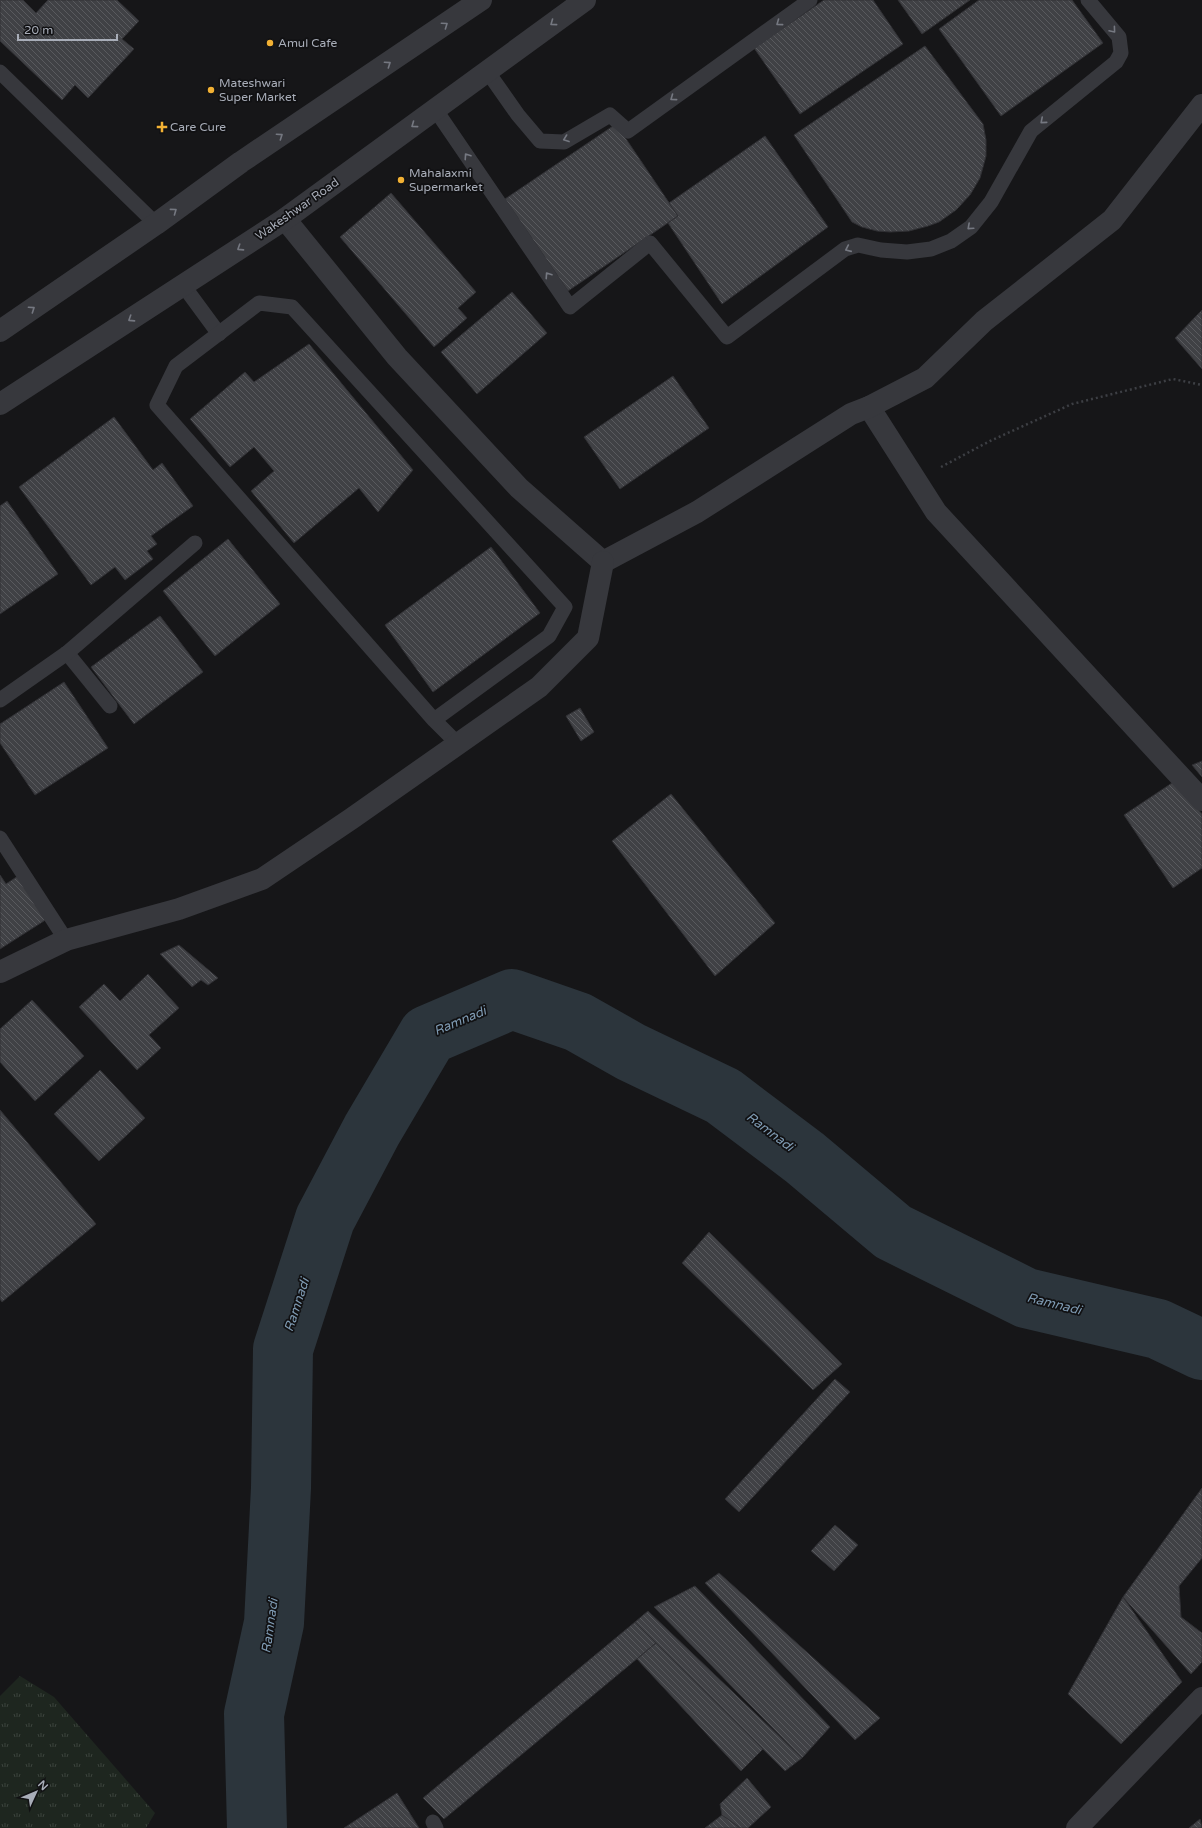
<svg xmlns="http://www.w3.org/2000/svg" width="1202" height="1828" font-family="'Varela Round',sans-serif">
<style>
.park{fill:url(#park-tufts)}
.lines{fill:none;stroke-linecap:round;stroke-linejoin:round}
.river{stroke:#2c353c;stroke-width:60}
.building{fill:url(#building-back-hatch);stroke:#303034}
.path{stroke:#3d3f44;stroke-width:2.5;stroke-dasharray:2 3;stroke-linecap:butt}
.service{stroke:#37383d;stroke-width:15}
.minor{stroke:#37383d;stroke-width:22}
.oneway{stroke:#757881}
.poi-dot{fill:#f2b134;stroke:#111113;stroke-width:1.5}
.labels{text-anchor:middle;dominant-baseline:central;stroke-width:3.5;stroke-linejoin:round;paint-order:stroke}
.poi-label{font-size:12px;fill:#a8adb8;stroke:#111113;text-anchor:start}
.street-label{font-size:12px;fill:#a8adb8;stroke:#111113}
.water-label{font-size:13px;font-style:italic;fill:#7f9bb3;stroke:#111113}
</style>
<defs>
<pattern id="park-tufts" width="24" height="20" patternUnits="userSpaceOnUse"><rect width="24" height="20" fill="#1e261f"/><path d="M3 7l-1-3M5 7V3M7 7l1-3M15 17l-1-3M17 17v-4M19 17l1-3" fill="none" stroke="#3c433d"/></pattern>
<pattern id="building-back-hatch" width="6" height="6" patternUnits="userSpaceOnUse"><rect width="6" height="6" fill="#404145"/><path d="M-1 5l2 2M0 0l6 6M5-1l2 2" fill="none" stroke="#595a5e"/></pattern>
</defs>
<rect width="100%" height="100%" fill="#161618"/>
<polygon class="park" points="20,1676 54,1697 155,1813 146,1828 0,1828 0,1696"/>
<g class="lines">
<polyline class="river" points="257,1828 254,1714 274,1623 281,1488 283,1349 325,1219 372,1130 428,1035 512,999 578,1022 631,1052 723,1096 805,1158 893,1232 1026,1298 1158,1329 1202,1350"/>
</g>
<g class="building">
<polygon points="0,0 23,0 36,13 48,0 117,0 139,21 122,39 134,49 88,98 75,85 62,100 0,41"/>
<polygon points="824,0 873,0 903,44 800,114 754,48"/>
<polygon points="898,0 970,0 922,34"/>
<polygon points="979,0 1072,0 1103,43 1001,116 939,29"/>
<polygon points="925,46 983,124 986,140 986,156 980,178 970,195 956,210 939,222 928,226 909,231 890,232 877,231 862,227 852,222 794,135"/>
<polygon points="616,124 678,216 568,291 505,199"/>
<polygon points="765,136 828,227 722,304 668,223 678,216 669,203"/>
<polygon points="391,193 476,292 458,308 467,318 434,347 340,237"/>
<polygon points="512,292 547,333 477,394 441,352"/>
<polygon points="1202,310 1202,369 1175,338"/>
<polygon points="309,344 413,470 378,512 359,488 294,543 251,491 274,471 254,447 230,467 190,419 245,372 254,382"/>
<polygon points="673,376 709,428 620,489 584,437"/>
<polygon points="114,417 153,470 162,463 193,506 151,536 157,544 147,551 153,559 125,580 115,567 91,585 19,487"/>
<polygon points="7,501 58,574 0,614 0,506"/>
<polygon points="228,539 280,604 215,656 163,591"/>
<polygon points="491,547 540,613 433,692 385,625"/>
<polygon points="160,616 203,672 134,724 91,667"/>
<polygon points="64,682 108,748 35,795 0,743 0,724"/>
<polygon points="580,708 594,732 581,741 566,716"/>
<polygon points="1202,761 1202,777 1192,765"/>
<polygon points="1175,781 1202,814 1202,868 1173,888 1124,815"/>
<polygon points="671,794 775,923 715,976 612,841"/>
<polygon points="0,875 6,884 18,876 47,919 0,949"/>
<polygon points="179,945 218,978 208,985 201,980 192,987 160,954"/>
<polygon points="148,974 179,1008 149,1035 161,1048 137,1070 79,1007 104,984 120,1001"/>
<polygon points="32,1000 84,1056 35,1101 0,1062 0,1029"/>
<polygon points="100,1070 145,1118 99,1161 54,1114"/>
<polygon points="0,1110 96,1224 2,1302 0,1299"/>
<polygon points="709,1232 842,1364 813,1390 682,1263"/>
<polygon points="835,1379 850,1392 739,1512 725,1499"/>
<polygon points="1202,1488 1202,1558 1179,1586 1181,1617 1202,1633 1202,1662 1191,1674 1123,1597"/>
<polygon points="835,1525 858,1545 834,1571 811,1551"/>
<polygon points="719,1573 880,1718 855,1740 705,1583"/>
<polygon points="695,1586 830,1727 802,1758 654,1607"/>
<polygon points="1123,1597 1182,1682 1121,1744 1068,1694"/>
<polygon points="648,1611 802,1758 785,1771 635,1622"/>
<polygon points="635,1622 656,1643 444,1819 423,1798"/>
<polygon points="656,1643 763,1749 741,1771 637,1659"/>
<polygon points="747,1778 771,1807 748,1828 740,1828 722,1815 720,1804"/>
<polygon points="397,1793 419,1828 344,1828"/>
<polygon points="722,1815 740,1828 705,1828"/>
<polygon points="1200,1819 1202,1828 1189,1828"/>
</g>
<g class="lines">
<polyline class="path" points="941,467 990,441 1072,404 1173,379 1202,385"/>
<g class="service">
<polyline points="487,71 518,115 540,141 564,142 610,115 628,131 810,0"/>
<polyline points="0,72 156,224"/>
<polyline points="435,109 570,307 650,243 727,337 845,249 858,245 881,250 907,252 931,249 951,241 971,227 991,202 1031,131 1116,62 1121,53 1119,37 1088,0"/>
<polyline points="183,285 219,334"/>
<polyline points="67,653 110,706"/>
<polyline points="0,700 67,653 195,543"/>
<polyline points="434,720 549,636 565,607 292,307 259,303 176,366 157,405 434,720 458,744"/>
<polyline points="0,838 66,940"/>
<polyline points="433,1822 436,1828"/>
</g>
<g class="minor">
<polyline points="285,219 397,357 519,488 603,562"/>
<polyline points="0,331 156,224 241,162 481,0"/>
<polyline points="0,404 285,219 585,0"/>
<polyline points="869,407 936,512 1202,800"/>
<polyline points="603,562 697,512 851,414 869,407 925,378 984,321 1112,220 1202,105"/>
<polyline points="0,972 66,940 179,909 262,879 351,819 539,687 588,638 603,562"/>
<polyline points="1077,1828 1202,1698"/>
</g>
</g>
<defs><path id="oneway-chevron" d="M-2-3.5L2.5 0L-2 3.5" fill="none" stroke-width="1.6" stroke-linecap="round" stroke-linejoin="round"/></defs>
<g class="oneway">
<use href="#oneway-chevron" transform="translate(553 23) rotate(144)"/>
<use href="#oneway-chevron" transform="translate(779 23) rotate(144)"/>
<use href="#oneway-chevron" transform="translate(445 25) rotate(-35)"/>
<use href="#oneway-chevron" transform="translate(1113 30) rotate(50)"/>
<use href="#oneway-chevron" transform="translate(388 64) rotate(-34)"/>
<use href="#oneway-chevron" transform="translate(673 98) rotate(144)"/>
<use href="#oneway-chevron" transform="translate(1043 121) rotate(139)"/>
<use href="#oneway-chevron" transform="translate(414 125) rotate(144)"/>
<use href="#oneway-chevron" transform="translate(280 136) rotate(-34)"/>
<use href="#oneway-chevron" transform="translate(566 139) rotate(160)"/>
<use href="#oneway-chevron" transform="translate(467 156) rotate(-124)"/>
<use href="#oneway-chevron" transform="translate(174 211) rotate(-36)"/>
<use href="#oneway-chevron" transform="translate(970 227) rotate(138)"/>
<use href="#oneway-chevron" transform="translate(240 248) rotate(147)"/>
<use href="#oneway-chevron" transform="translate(848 249) rotate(156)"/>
<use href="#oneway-chevron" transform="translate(548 275) rotate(-124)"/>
<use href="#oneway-chevron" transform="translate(32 309) rotate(-34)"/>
<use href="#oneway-chevron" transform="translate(131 319) rotate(147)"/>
</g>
<g class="poi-dot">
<circle cx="270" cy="43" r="4"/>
<circle cx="211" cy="90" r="4"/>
<path d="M160 121h4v4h4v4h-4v4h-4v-4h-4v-4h4z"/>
<circle cx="401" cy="180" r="4"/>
</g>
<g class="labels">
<g class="poi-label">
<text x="278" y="43">Amul Cafe</text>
<text x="219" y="83">Mateshwari<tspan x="219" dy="14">Super Market</tspan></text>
<text x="170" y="127">Care Cure</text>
<text x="409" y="173">Mahalaxmi<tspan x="409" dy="14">Supermarket</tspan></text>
</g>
<g class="street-label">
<text transform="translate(297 209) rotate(-35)">Wakeshwar Road</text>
</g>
<g class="water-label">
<text transform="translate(460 1021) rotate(-23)">Ramnadi</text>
<text transform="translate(770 1132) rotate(37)">Ramnadi</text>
<text transform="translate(1054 1304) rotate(14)">Ramnadi</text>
<text transform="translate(297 1305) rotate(-72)">Ramnadi</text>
<text transform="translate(270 1626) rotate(-82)">Ramnadi</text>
</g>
</g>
<g transform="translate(36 1792) rotate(46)" stroke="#111113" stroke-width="3" paint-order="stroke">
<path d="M0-3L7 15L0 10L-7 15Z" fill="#a8adb8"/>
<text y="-6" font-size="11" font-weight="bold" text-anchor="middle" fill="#a8adb8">N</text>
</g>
<path d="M18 34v6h99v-6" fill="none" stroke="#a8adb8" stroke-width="2"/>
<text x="24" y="34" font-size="12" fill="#a8adb8" stroke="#111113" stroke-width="3" paint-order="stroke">20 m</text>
</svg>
